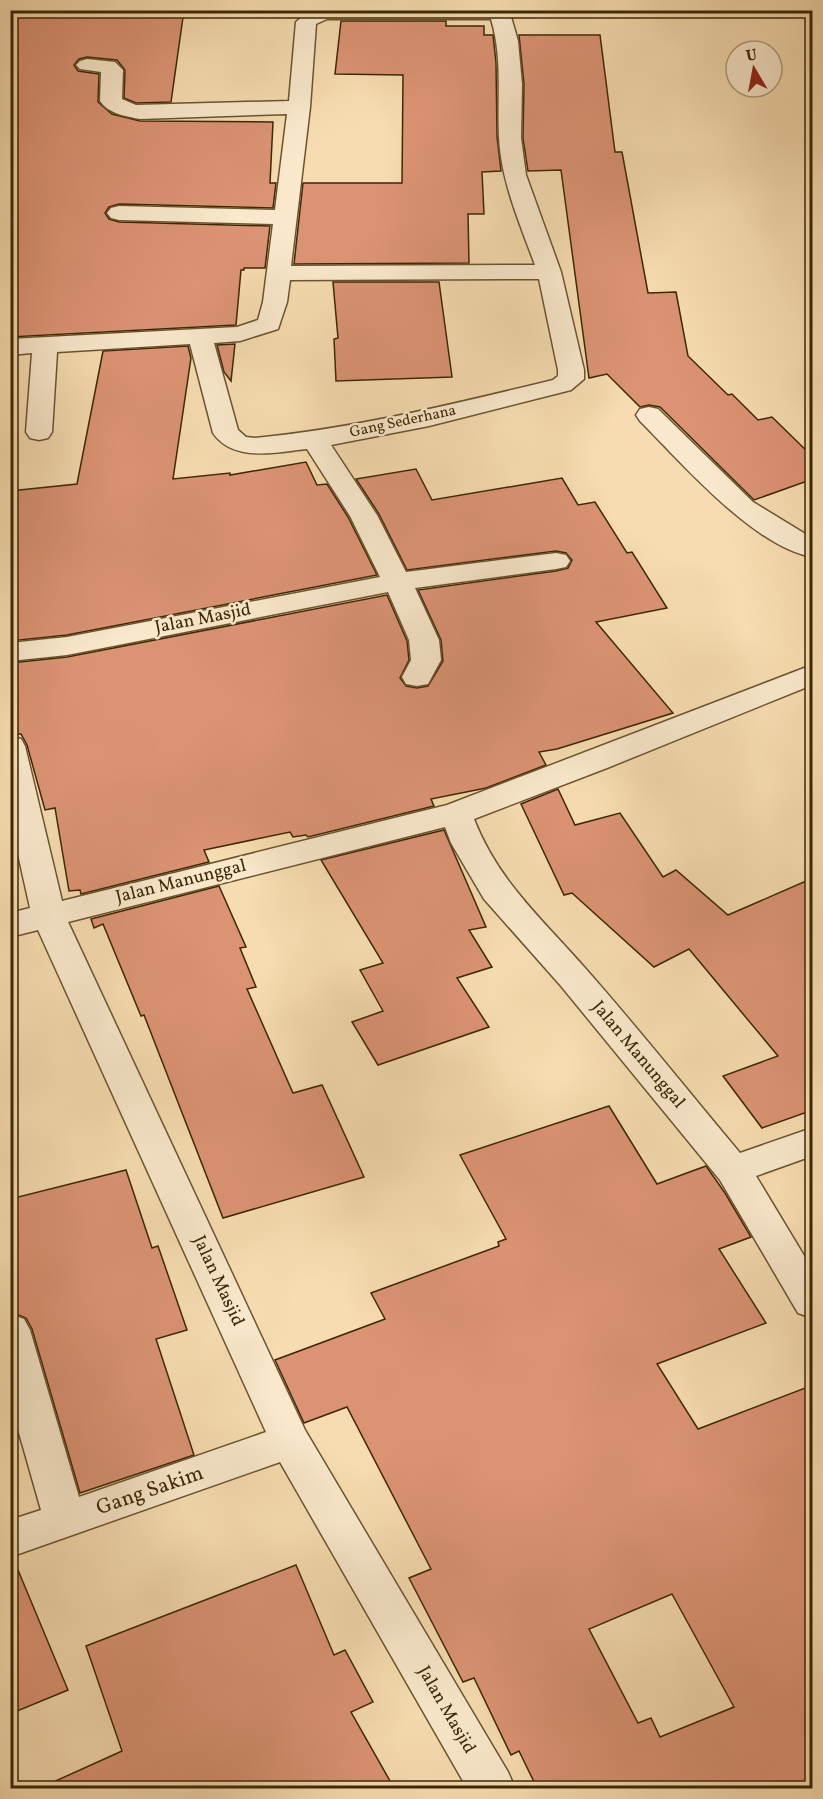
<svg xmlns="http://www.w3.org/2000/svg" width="823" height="1799" font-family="Vollkorn,serif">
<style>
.building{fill:#db9374;stroke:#3d2705;stroke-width:1.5;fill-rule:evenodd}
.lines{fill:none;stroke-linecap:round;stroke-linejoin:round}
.minor-casing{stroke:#6b5430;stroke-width:3}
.minor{fill:#f9e8cc;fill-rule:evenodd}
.labels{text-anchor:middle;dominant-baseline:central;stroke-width:5;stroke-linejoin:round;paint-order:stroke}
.far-street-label{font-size:15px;fill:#3d2705;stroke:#f9e8cc}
.street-label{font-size:18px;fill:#3d2705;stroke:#f9e8cc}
.near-street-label{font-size:21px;fill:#3d2705;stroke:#f9e8cc}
</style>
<rect width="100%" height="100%" fill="#f6dcb0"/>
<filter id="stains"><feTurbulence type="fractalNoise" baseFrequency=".00333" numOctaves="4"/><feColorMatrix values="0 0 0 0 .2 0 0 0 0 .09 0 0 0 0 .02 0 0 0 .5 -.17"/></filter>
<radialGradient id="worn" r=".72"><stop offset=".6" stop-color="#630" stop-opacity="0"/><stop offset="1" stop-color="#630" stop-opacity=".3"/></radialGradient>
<g class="building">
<polygon points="10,10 184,10 171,102 136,103 124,98 125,70 117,60 87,57 79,59 74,65 78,71 99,74 98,102 112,114 140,121 273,122 270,183 276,183 273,208 119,204 109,207 105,213 109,219 119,222 270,226 265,268 244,268 244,270 241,270 236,325 10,337"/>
<polygon points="341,21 446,21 446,26 484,26 484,35 493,35 496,63 497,137 501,171 482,172 484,214 468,214 469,263 294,264 303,183 402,183 403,75 335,74"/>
<polygon points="519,35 600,35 615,152 622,152 648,293 676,292 688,356 728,395 732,394 758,420 772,417 813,457 813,479 754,500 660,407 649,405 640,407 607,374 589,378 561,170 528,171 523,138 524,84"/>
<polygon points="333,282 439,282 452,377 336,381 334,339 338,338"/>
<polygon points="235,344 231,381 224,372 217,345"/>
<polygon points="188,346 191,358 173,479 230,473 230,475 306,462 317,485 327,484 348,517 377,575 67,635 10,641 10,491 77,484 103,351"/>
<polygon points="416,469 432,500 562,478 578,505 595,502 627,553 632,552 667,608 596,622 673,713 557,749 539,752 546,765 486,788 431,799 434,806 308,837 306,835 293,837 290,832 204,850 209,862 81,894 80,890 69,891 55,808 45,810 27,745 21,734 10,734 10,663 67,657 387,595 407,641 409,660 400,678 406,686 417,688 428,686 443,661 441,640 418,590 556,571 568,568 572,560 566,553 556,551 407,570 379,514 356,479"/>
<polygon points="558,789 575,825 620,813 663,877 676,870 728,915 813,878 813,1110 762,1128 723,1076 778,1056 689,949 654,967 572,893 564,895 521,804"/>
<polygon points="444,830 486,927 469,930 492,967 457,978 489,1027 378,1065 352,1022 383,1011 360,970 383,963 321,860"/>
<polygon points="219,886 246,947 240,948 256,987 247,989 293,1093 322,1085 364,1177 223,1218 144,1015 141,1016 103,924 94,928 91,919"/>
<path d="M609 1106 657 1184 706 1166 725 1193 751 1237 719 1249 766 1323 657 1364 698 1429 813 1385V1788H537L519 1751 511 1755 474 1678 463 1682 409 1578 431 1569 347 1407 304 1423 275 1360 385 1319 371 1293 499 1246 498 1242 506 1239 460 1155ZM672 1594 734 1707 660 1737 651 1718 638 1723 589 1629Z"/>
<polygon points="126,1170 152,1248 158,1246 187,1330 156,1339 194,1455 80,1493 32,1329 26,1318 16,1314 10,1295 10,1199"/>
<polygon points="13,1558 68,1690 10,1714 10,1559"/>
<polygon points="296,1565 334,1655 345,1650 373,1702 351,1712 394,1788 40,1788 122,1751 86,1646"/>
</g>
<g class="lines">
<g class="minor-casing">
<g id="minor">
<path d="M313 10H509L518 41 522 84 521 138 526 175 561 272 584 370V379L571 390 429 426 331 445 377 515 406 572 556 553 566 555 570 561 566 567 556 569 415 588 439 640 441 660 428 684 417 686 406 684 402 677 411 660 409 640 388 592 67 655 10 661V643L67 637 380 577 350 516 307 449C276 452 234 463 213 433L190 344 57 352 52 432 48 438 39 440 30 438 26 432 32 353 10 355V339L237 327 258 320 263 302 273 224 119 220 111 218 107 213 111 208 119 206 275 210 287 114 140 119C125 116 109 114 100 101L101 72 80 69 76 65 80 61 87 59 115 62 123 70 122 99 136 105 289 101 296 22 306 13ZM327 19H491C503 59 497 97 499 137 501 181 520 224 535 265L291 266 310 107 316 24ZM539 279 558 370V376L553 380C454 404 356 428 255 438L246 437 238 430 214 343 240 341 278 329 287 302 290 280Z"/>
<path d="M649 407 658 409 753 502 812 538V557C753 546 682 463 640 421L636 415 640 409Z"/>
<path d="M812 665V685L607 768 474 819C498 881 542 919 585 968 638 1028 688 1091 740 1153L812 1128V1156L756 1176 812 1269V1318L798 1313 720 1180 561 986 484 899 451 843 445 827 68 922 305 1430 508 1772 515 1788H467L280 1462 10 1557V1520L41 1510 10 1401V1314L24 1319 30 1330 79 1497 266 1432 38 930 10 937V913L30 908 10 818V736L21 739 25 746 62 901 447 805Z"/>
</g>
</g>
<use href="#minor" class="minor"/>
</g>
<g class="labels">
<g class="far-street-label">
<text transform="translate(403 422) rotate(-12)">Gang Sederhana</text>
</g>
<g class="street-label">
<text transform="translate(203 619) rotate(-11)">Jalan Masjid</text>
<text transform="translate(181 882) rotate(-14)">Jalan Manunggal</text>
<text transform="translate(638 1055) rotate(50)">Jalan Manunggal</text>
<text transform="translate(218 1281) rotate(65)">Jalan Masjid</text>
<text transform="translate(446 1710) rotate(60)">Jalan Masjid</text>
</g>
<g class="near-street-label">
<text transform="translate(150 1491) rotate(-19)">Gang Sakim</text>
</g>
</g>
<rect width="823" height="1799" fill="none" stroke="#f6dcb0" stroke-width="36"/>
<rect x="12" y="12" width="799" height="1775" fill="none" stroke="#3d2705" stroke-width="3"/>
<rect x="18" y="18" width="787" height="1763" fill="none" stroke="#3d2705" stroke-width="1.5"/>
<g transform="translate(754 69) rotate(350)"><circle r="28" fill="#f9e8cc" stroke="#ae9b7c" stroke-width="1.5"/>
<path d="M0-4.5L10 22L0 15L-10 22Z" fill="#8f2418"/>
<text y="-9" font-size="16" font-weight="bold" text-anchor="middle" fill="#3d2705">U</text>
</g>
<rect width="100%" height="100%" filter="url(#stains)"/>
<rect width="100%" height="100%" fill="url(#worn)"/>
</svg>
